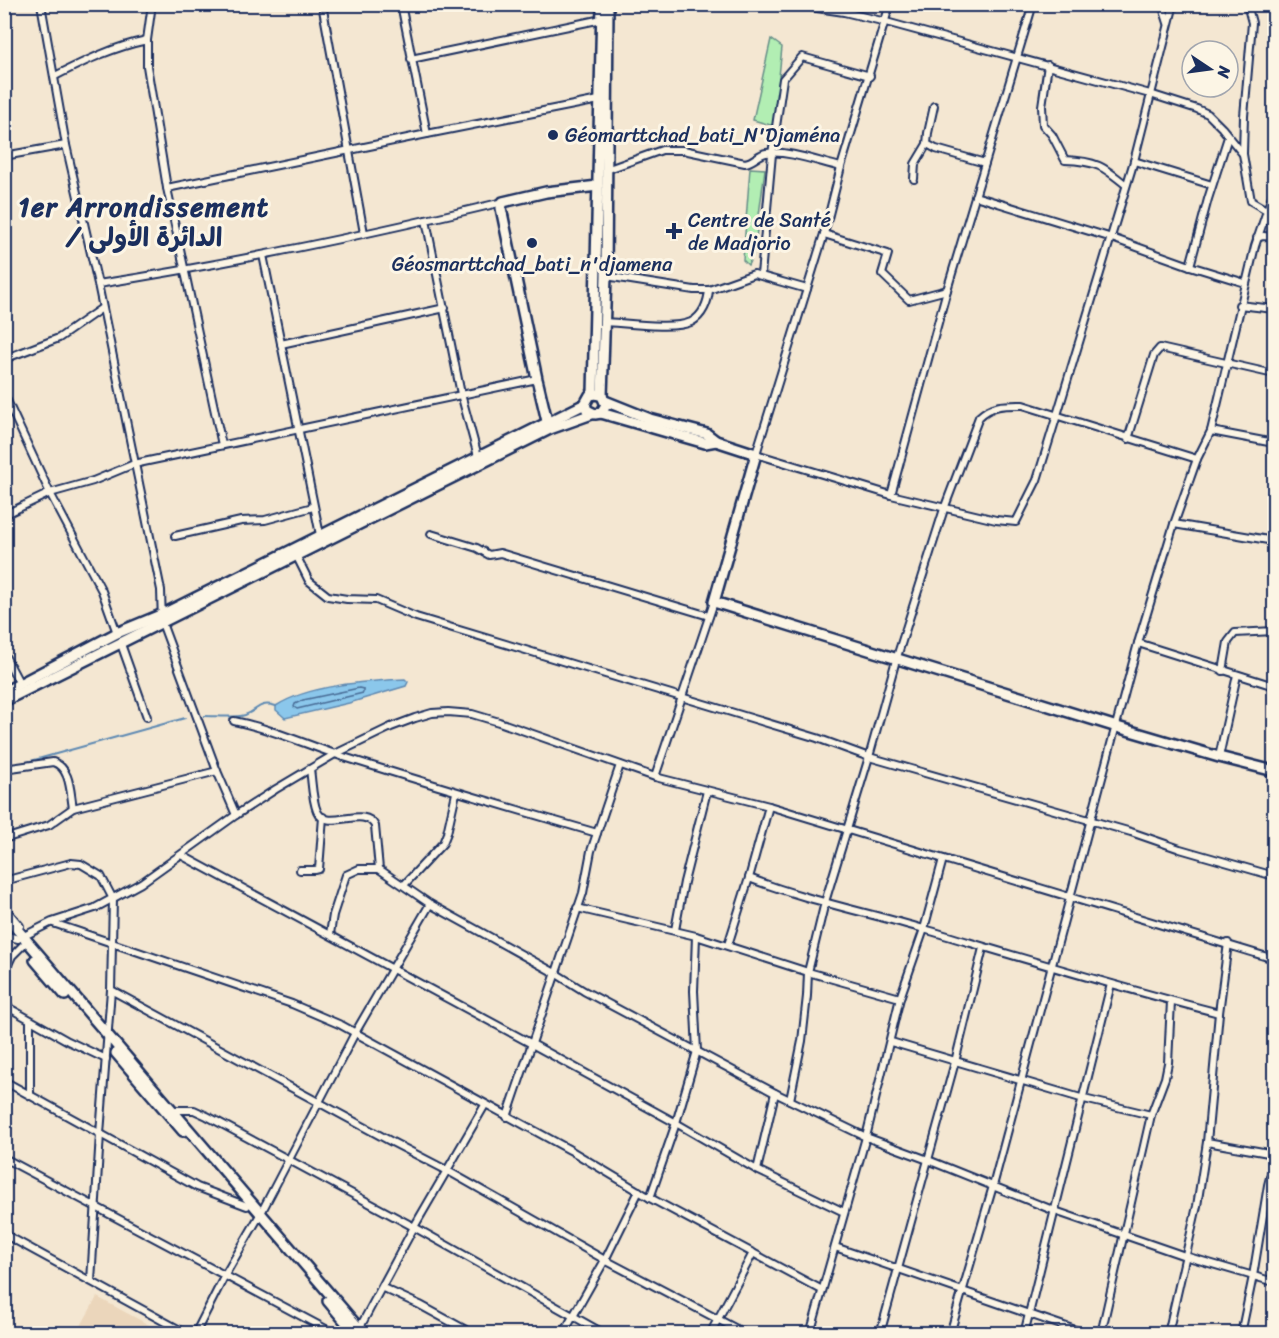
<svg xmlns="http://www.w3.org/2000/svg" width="1279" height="1338" font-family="Sriracha,'Playpen Sans Arabic',sans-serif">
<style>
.built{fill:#ebd6bb}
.green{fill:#b2eeb3;stroke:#668e88;stroke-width:1.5}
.water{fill:#8bc7eb;stroke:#5e8ab3;stroke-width:1.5}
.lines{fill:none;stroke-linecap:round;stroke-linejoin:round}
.shore{stroke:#486c96;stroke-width:1.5}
.stream{stroke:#5e8ab3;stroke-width:2}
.street-casing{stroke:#1b2f5e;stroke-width:10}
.secondary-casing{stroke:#1b2f5e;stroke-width:14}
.street{stroke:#fcf5e5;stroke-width:6}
.secondary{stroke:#fcf5e5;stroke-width:9}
.poi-dot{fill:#1b2f5e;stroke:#fcf5e5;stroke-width:2}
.labels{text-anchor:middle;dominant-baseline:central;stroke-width:6;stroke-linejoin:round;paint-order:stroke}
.poi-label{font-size:20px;fill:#1b2f5e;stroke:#fcf5e5;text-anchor:start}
.district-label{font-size:26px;font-weight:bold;letter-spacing:1.5px;fill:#1b2f5e;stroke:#fcf5e5}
</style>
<rect width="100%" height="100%" fill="#f4e7d2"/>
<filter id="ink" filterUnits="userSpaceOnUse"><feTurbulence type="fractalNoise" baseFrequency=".0167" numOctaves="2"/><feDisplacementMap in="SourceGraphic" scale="12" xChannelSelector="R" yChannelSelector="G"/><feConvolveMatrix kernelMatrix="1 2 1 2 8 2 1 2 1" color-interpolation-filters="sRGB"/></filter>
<g filter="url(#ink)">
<polygon class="built" points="97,1297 164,1333 77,1333"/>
<g class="green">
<polygon points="771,39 782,47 774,126 753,120"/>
<polygon points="750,168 765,169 754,253 748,265 743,260"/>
</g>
<path class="water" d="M405 679 408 682 406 686 349 703 285 718 276 710V706C308 685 368 681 405 679Z"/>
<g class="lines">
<polygon class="shore" points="359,688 363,689 363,693 297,709 294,707 295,704 303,700"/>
<g class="stream">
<path d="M204 716C216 716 235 718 245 715 259 710 258 701 276 706"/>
<polyline points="20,764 185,718"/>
</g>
<g class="street-casing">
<g id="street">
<polyline points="41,4 66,145 98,284"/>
<polyline points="152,4 147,40 147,66 167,188"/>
<polyline points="322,4 364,233"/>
<polyline points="401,4 427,134"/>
<polyline points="790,4 844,12 886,22 1150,94 1197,109 1208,114 1222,128 1243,154 1251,201 1268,211"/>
<polyline points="890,4 841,167 824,234 756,454 891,495 996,520 1016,522 1037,480 1057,415 1134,161 1174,4"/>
<polyline points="1162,4 1168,23"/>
<polyline points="411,59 602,19"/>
<path d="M1048 65 1042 106 1043 125 1052 135 1065 160C1096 161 1103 166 1126 185"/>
<path d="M55 76C85 61 113 47 147 40"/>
<polyline points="934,106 928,133 927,144 936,149 985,163"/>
<polyline points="1243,154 1244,116 1252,23 1247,4"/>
<polyline points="4,156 66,145"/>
<polyline points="1134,161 1212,185"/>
<path d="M606 170 662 150H683L745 163C753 162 759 154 766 153 788 150 819 162 841 167"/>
<polyline points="914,179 915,164 927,144"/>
<polyline points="975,196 1112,238 1190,266 1245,283"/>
<polyline points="426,220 461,394 479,460"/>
<polyline points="824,234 888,254 882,274 909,300 947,290"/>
<polyline points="1257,238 1263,236 1274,237"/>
<polyline points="263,255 320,535"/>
<polyline points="1190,266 1208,199 1228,137"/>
<polyline points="761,275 772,154 783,79 802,57 870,76"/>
<polyline points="606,276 694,290 709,290 754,274 807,289"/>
<polyline points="1239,305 1274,309"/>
<path d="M605 322C625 323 674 330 691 322 703 316 708 302 709 290"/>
<polyline points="281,344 445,308"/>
<polyline points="4,359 59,338 102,308"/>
<polyline points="4,394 50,493 102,591 117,633"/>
<polyline points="1211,431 1274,443"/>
<polyline points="1128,439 1154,355 1160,348 1274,374"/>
<polyline points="222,445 167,188 427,134 599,100"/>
<polyline points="891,495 947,290 1033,4"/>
<polyline points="4,515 50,493 93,481 134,464 537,379"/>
<polyline points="1174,524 1274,541"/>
<polyline points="431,534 477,548 489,555 500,553 709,616"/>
<polyline points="175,536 241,521 265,520 313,507"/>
<polyline points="296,555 309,581 328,596 347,599 376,600 416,617 817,738 869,757 1131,832 1180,849 1274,876"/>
<polyline points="1138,643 1274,686"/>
<polyline points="121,644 147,717"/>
<polyline points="4,654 20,684"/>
<polyline points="1223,671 1228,642 1235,633 1274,631"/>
<path d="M234 721C274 729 309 746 347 758 430 784 514 809 597 833"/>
<polyline points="1219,757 1237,675"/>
<path d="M4 769 53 762C71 768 70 792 73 808"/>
<path d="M310 769C312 782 312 799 317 811 326 833 364 804 375 826L379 869 430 904 555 973 584 991 775 1093 866 1137 928 1160 1055 1211 1185 1256 1274 1282"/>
<polyline points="655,777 714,602"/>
<path d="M769 806 749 878C806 900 866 912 924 929 1022 958 1120 988 1219 1013"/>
<path d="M236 815 217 771 162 623 161 590 98 284C234 263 369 234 503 202"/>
<polyline points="4,839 49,825 73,808 217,771"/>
<polyline points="181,855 532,1044 676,1123 757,1170 844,1212"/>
<polyline points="300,870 315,870 319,869 323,817"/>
<polyline points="4,881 71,863 81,864 101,876 113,899 111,990 100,1134 91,1281"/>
<polyline points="404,885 443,843 447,833 456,793"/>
<polyline points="4,907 20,926"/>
<polyline points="577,908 696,936 694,991 697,1051 676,1123 650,1198"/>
<polyline points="53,923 292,1004 341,1025 570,1150 650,1198 822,1290"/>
<polyline points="675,930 684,882 707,791"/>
<polyline points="330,934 333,915 346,875 359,869 379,869"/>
<polyline points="4,935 18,939 52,922 95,908 141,883 236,815 276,789 335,754 391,727 415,718 432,713 448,712 472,714 499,722 655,777 769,806 1274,959"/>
<polyline points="696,936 808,972 900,998"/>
<polyline points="728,945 749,878"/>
<polyline points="4,973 12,956 23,945"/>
<polyline points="111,990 392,1142 448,1171 605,1260 746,1334"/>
<polyline points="4,1005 68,1041 106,1059"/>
<polyline points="30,1020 30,1095"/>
<polyline points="891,1042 1084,1099 1151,1115"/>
<polyline points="4,1081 197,1187 247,1206"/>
<path d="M790 1100 802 1041 807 996 808 972 825 902 869 757 896 660 944 509 979 417C993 404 1005 405 1023 405L1197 459"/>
<polyline points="173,1110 194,1110 207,1116 414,1227 605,1334"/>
<polyline points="507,1117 583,893 591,851 620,765"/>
<polyline points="1207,1142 1274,1154"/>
<polyline points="4,1158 335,1334"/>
<polyline points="757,1170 775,1093"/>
<polyline points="4,1234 187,1334"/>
<polyline points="835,1247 1087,1334"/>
<polyline points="383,1288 420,1305 473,1334"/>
<polyline points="359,1329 414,1227 485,1105"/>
<polyline points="195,1334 225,1275 261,1213 355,1033 430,904"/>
<polyline points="563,1334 605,1260 639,1191"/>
<polyline points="710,1334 753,1253"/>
<polyline points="810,1334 866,1137 900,998 924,929 943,859"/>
<polyline points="880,1334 955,1062 983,948"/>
<polyline points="950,1334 993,1186 1138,643 1174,524 1197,459 1211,431 1255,246 1274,190"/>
<polyline points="1024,1334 1111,984"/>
<polyline points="1101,1334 1151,1115 1165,1078 1168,1063 1171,1001"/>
<polyline points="1168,1334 1197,1206 1207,1142 1219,1013 1228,943"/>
<polyline points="1241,1334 1253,1276 1268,1185 1274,1162"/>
</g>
</g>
<g class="secondary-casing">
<g id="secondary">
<polyline points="593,394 602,4"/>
<polyline points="602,396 606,276 608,4"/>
<polyline points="605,401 650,419 707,434 716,441 756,454 714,602 1117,727 1219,757 1274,771"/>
<polyline points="601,413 705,443 716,441"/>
<polyline points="547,421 537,379 501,208 503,202 546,192 598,186"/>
<polyline points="4,692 117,633 163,614 585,404 590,395 596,394 602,396 606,405 601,413 595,414 587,410 585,404"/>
<polyline points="4,701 550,429 592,414"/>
<polyline points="4,914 364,1334"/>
<polyline points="35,960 65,995"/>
<polyline points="116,1053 183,1131"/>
<polyline points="328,1301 356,1334"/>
</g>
</g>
<use href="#street" class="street"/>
<use href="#secondary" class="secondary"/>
</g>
</g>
<g class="poi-dot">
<circle cx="553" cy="135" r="6"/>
<path d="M671 222h6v6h6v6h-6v6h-6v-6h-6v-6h6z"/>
<circle cx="532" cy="243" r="6"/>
</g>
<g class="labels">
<g class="poi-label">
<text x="565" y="135">Géomarttchad_bati_N'Djaména</text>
<text x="688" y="220">Centre de Santé<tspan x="688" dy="23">de Madjorio</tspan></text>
<text x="532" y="264" text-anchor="middle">Géosmarttchad_bati_n'djamena</text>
</g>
<g class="district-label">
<text x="144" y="207">1er Arrondissement<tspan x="144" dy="30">/ الدائرة الأولى</tspan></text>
</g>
</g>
<rect width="1279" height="1338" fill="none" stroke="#fcf5e5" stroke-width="24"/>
<rect x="12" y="12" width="1255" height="1314" fill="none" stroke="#1b2f5e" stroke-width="2" filter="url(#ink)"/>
<g transform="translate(1210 69) rotate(103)"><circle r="28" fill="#fcf5e5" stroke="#a2a6af" stroke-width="1.5"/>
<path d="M0-4.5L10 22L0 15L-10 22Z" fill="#1b2f5e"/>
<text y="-9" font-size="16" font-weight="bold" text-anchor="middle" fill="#1b2f5e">N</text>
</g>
</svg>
